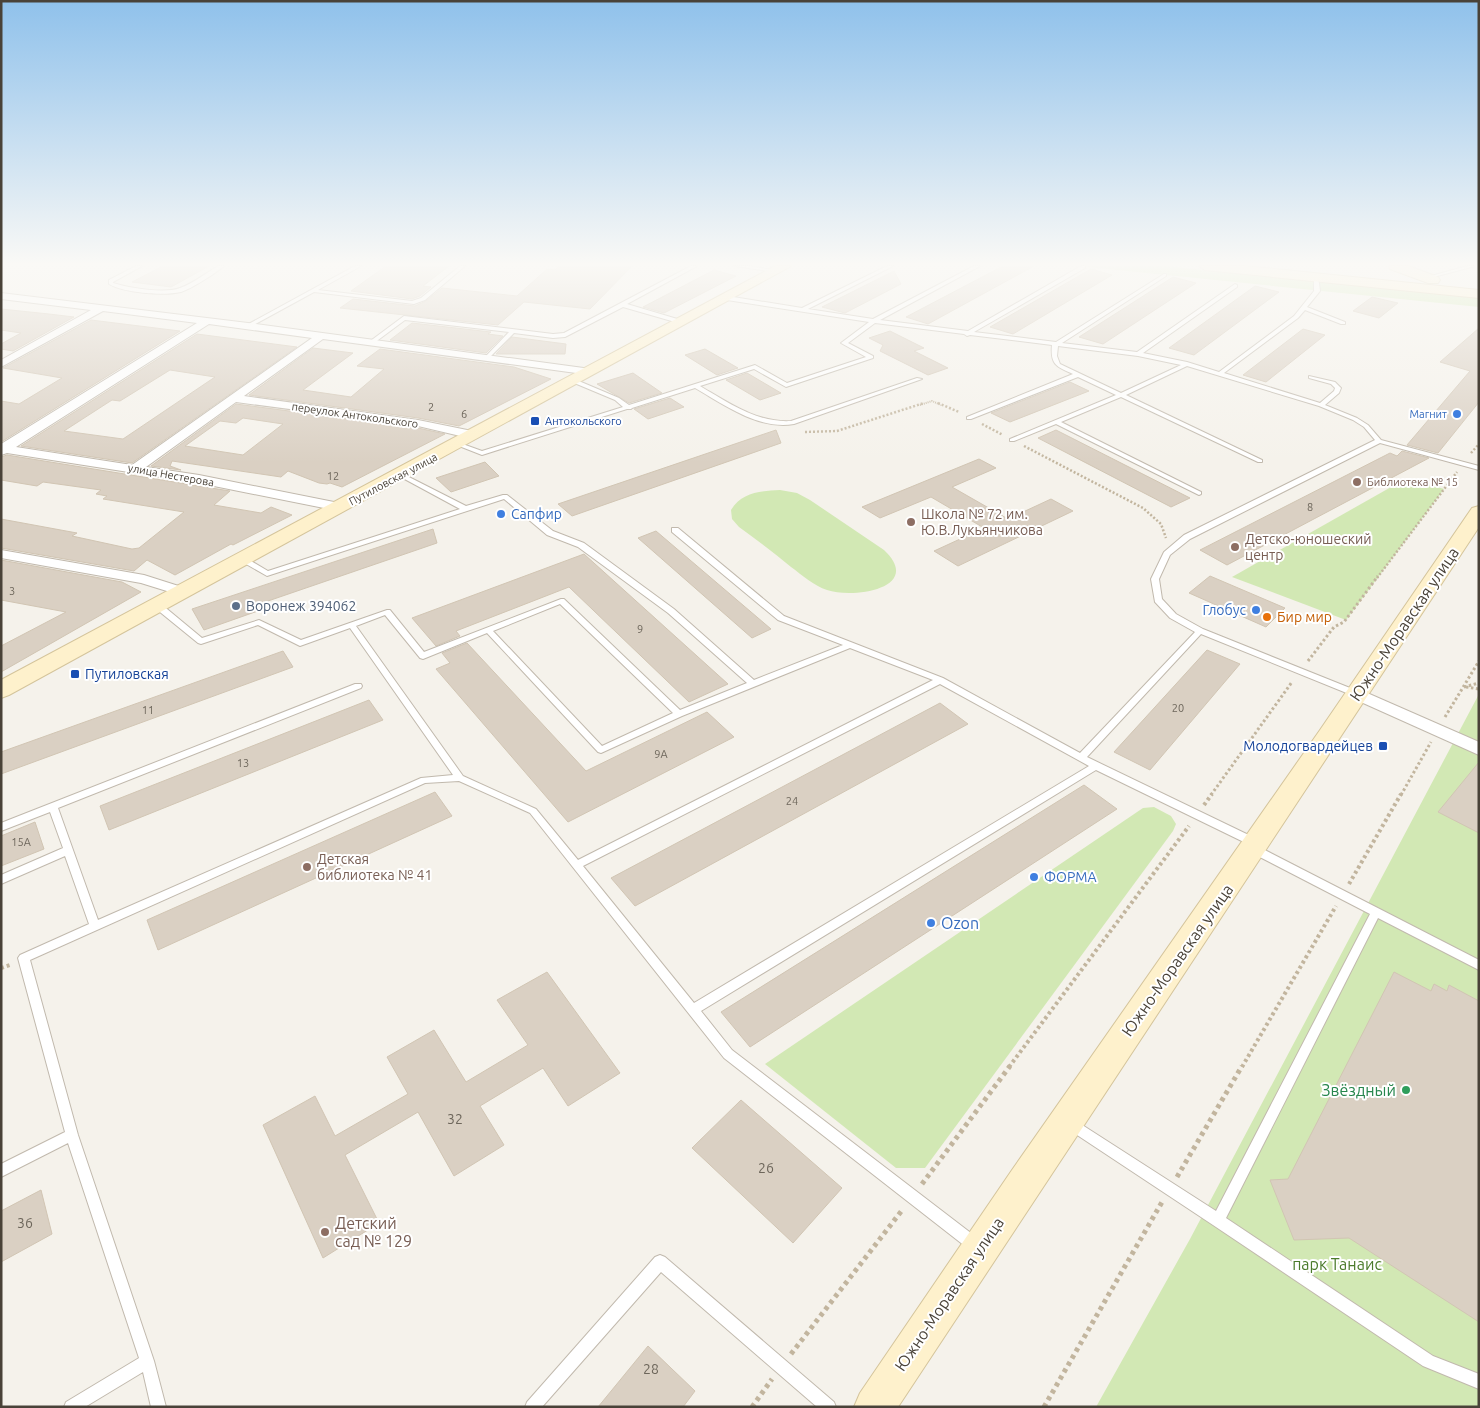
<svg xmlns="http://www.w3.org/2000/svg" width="1480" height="1408" font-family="Ubuntu,sans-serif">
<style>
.green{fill:#d2e8b4}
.building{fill:#dad0c3;stroke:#d1c5b3;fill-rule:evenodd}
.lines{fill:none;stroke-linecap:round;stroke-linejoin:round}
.lane-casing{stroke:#c1b9ad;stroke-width:2}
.street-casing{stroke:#c1b9ad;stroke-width:2}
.secondary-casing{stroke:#d4c49b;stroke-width:2}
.path-far4{stroke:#c2b59e;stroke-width:2;stroke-dasharray:1 1;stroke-linecap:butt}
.path-far3{stroke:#c2b59e;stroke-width:2.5;stroke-dasharray:2 2;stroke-linecap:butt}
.path-far2{stroke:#c2b59e;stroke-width:3;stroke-dasharray:2.5 2.5;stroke-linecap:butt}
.path-far1{stroke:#c2b59e;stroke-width:4;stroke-dasharray:3 3;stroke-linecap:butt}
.path{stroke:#c2b59e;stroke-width:5;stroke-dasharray:4 4;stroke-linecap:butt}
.lane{fill:#fff;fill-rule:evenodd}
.street{fill:#fff;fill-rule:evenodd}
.secondary{fill:#fef1cc;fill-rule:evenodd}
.shop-dot{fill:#3f7fe0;stroke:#fff;stroke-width:2}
.transit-dot{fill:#1a4fb4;stroke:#fff;stroke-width:2}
.education-dot{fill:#8d6e63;stroke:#fff;stroke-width:2}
.service-dot{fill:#5c6f8a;stroke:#fff;stroke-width:2}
.food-dot{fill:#e8710a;stroke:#fff;stroke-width:2}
.leisure-dot{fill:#2e9e5b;stroke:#fff;stroke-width:2}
.labels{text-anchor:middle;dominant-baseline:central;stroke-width:4;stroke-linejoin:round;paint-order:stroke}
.number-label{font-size:11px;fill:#6d665b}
.far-shop-label{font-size:11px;fill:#366cbe;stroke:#fff;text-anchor:end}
.far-street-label{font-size:11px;fill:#494238;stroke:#fff}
.far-transit-label{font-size:11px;fill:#164399;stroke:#fff;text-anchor:start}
.far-education-label{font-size:11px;fill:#785e54;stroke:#fff;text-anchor:start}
.shop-label{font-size:14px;fill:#366cbe;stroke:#fff;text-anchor:start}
.education-label{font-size:14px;fill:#785e54;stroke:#fff;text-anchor:start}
.service-label{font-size:14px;fill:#4e5e75;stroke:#fff;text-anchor:start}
.food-label{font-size:14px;fill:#c56008;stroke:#fff;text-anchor:start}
.transit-label{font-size:14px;fill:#164399;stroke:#fff;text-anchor:start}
.near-number-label{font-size:14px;fill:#6d665b}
.near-street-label{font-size:16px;fill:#494238;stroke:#fff}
.near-shop-label{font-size:16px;fill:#366cbe;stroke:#fff;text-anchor:start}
.near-leisure-label{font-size:16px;fill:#27864d;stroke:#fff;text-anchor:end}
.near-education-label{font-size:16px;fill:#785e54;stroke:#fff;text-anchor:start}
.near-park-label{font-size:16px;fill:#4b7b2b;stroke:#fff}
</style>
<rect width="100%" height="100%" fill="#f5f2eb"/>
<g class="green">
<polygon points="1078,266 1165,266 1479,298 1479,307"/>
<polygon points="1407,478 1444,489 1346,620 1232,577"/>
<path d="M780 490 797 493 810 500 884 550C924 588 854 599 827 590 814 586 802 575 791 567 774 553 757 540 739 527L732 519 731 510C742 492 760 491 780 490Z"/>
<polygon points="1479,694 1479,1407 1096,1407 1190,1239"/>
<polygon points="1154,807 1171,816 1176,824 1173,831 925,1168 896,1168 765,1064 1143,808"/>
</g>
<g class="building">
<polygon points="163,266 209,266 171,287 132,282"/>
<polygon points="386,266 449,266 423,286 431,287 420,296 412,299 351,291"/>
<polygon points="559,266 632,266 590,309 524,302 498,325 340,308 353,299 415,306 426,301 442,288 517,296 547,269 555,270"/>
<polygon points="1003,266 1034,266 928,324 906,317"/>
<polygon points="1091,269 1112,275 1013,334 990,327"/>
<polygon points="714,270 736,276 664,313 643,307"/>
<polygon points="894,271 901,284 845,313 822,307"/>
<polygon points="1173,277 1196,283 1103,344 1079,337"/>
<polygon points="1255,286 1279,292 1194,355 1169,348"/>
<polygon points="1372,297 1398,303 1379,318 1353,311"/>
<polygon points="1,309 49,314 74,317 13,351 1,349 1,344 21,333 1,330"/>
<polygon points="91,320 180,331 1,442 1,401 19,404 62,378 3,368"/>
<polygon points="412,323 491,332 488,334 503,336 486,353 390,340"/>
<polygon points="1479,328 1479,402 1438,453 1407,445 1470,371 1440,362"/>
<polygon points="1303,329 1325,335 1266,382 1243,375"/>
<polygon points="890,331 924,348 914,351 948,368 928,375 880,351 883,345 869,338"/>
<path d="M197 334 297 347 132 463 21 446ZM170 370 215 377 123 439 64 431 112 400 120 401Z"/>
<polygon points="512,337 566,344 565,354 496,354"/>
<polygon points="313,348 353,353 303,390 351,397 384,369 357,366 380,349 514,367 551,379 459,426 418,418 249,395"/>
<polygon points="705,349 738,368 717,375 685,355"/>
<polygon points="633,373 662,393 629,403 597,384"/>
<polygon points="747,373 781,393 760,400 726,380"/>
<polygon points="1070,382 1089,391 1010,422 991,413"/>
<polygon points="670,398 684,407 648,419 634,409"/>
<path d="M236 404 418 428 445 434 342 487 330 483 327 484 319 483 288 471 281 477 172 461 170 466 181 470 151 466ZM243 418 283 424 243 455 185 446 220 421 236 423Z"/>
<polygon points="776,430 781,443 572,516 558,504"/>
<polygon points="1056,430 1190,498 1171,507 1038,438"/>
<polygon points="1402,451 1429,458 1227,565 1200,550 1390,453 1397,456"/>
<polygon points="7,455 230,491 214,505 261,513 271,507 292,515 233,545 231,544 175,575 147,560 134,571 1,548 1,519 77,533 72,536 132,549 139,548 184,512 103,499 107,496 96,494 101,490 43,482 37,486 1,480 1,457"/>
<polygon points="979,459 996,468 952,487 1008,519 1051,499 1073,511 958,566 934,551 984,528 931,497 880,518 862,507"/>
<polygon points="485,462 499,476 451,492 436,478"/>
<polygon points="433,529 437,543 268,601 272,606 204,630 192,609"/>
<polygon points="656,531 771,629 752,638 638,538"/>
<polygon points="584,554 728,684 689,702 569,587 456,631 460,636 436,646 412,618"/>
<polygon points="1,560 122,582 141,592 1,672 1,646 66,612 1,600"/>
<polygon points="1210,576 1285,608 1266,627 1189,593"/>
<polygon points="467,643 586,771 707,712 734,737 568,822 436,669 450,663 442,653"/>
<polygon points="1207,650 1240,664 1150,770 1114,752"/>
<polygon points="283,651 293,667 1,774 1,752"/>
<polygon points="369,700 383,720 109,830 100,806"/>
<polygon points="940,703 968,724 635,906 611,878"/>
<polygon points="1479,762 1479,833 1438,812"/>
<polygon points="1084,785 1117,809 750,1047 721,1012"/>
<polygon points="435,792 452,816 158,950 147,920"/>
<polygon points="35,822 44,849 1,866 1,836"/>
<polygon points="547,972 620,1073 568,1106 543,1068 480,1106 504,1145 454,1176 418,1112 345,1155 379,1223 323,1258 263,1125 315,1096 335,1136 408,1094 387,1057 434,1030 466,1082 528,1045 497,1000"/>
<polygon points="1394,972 1431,991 1434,984 1447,991 1449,985 1479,1001 1479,1322 1349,1238 1294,1240 1270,1180 1288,1179"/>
<polygon points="741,1100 842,1188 793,1243 692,1148"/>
<polygon points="41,1190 52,1234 1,1262 1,1211"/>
<polygon points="648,1346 695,1391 683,1407 598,1407"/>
</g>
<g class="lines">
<g class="lane-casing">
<g id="lane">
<path d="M136 266H142L113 282V283C129 288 165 294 180 288 194 283 206 273 218 266H224C216 273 191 289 181 292 163 296 124 293 109 284V280Z"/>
<polygon points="355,266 361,266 318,290 412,301 421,298 460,266 465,266 425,300 414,304 314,292 250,327 245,326"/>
<polygon points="691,266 697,266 627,304 684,321 685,322 682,324 623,307 565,337 553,338 514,333 488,359 486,358 486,356 509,332 405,320 374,343 369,342 404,316 553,334 564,333"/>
<polygon points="734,266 749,266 778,271 776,272"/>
<path d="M887 266H893L808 309 873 319 974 266H980L880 320 968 331 1081 266H1085V268L974 332 1056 342 1164 274H1166V276L1062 343 1137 352 1235 284 1237 285V287L1143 353 1187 362 1219 372 1294 316 1314 291V277L1318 276 1320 291 1307 307 1345 322V324H1341L1305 310 1298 318 1224 373 1320 403 1334 391 1335 388 1331 384 1309 378V376L1335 382 1341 388 1339 393 1325 405 1357 418 1368 425 1381 440 1479 466V470L1380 443 1190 539 1170 555 1159 579 1162 599 1176 614 1203 629 1360 692 1361 694 1357 697 1354 696 1201 634 1087 757 1259 840 1260 843 1257 846 1479 960V970L1378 918 1226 1218 1433 1356 1479 1374V1389L1423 1366 1213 1225 1068 1129 1066 1125 1068 1121 1072 1119 1076 1121 1216 1211 1370 914 1250 852 1249 849 1252 846 1096 770 701 1011 732 1050 980 1240 982 1245 980 1250 975 1252 970 1250 724 1058 530 813 459 781 425 783 30 960 78 1135 154 1361 166 1407H151L143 1372 85 1407H64L66 1402 139 1358 68 1143 1 1177V1164L65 1132 18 958 20 955 89 924 65 856 1 884V875L63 848 50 812 1 831V823L355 684H361L362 686 361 688 58 808 98 920 421 778 453 775 350 628 300 646 258 625 201 644 198 643 155 608 154 606 155 604H161L202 638 259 620 301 640 387 610H390L424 652 561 599H564L680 710 747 683 668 613 578 547 547 535 504 499 267 576 239 560 243 558H246L268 571 460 509 399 476 398 475 401 473 466 506 503 495H507L553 531 584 543 674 609 754 680 843 645 778 620 672 532V528H678L784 616 943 678 1080 753 1195 632 1170 618 1155 602 1151 579 1164 552 1184 535 1375 440 1364 427 1353 420 1319 406 1187 366 1126 395 1262 460V462H1258L1121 397 1061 422 1201 492V494L1199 495 1056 424 1014 441H1010V439L1116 395 1078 377 971 419H967V417L1073 374C1057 367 1050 365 1052 345L970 335 967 336 964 334 875 323 848 343 873 356V358L786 387 754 369 700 386C729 403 757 423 791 421L917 378 922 379 794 424C758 430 725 405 695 388L632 408 631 409H627L482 455 454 444 457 442 482 451 623 407 615 400 572 382 571 381 574 379 619 398 629 405 755 365 787 383 866 357 841 343 869 322 727 300 724 298 727 296 802 308ZM1058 346 1138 356 1181 365 1121 393 1060 364 1057 356ZM560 604 673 713 602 746 493 631ZM385 615 420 658 423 659 487 633 598 752 601 753 682 716 850 648 933 680 578 860 536 809 463 776 356 626ZM940 684 1089 766 694 1003 583 866Z"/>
<polygon points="1467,266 1475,266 1426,279 1424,278"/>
<polygon points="660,1255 665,1257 834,1402 836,1407 817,1407 661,1272 542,1407 525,1407 527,1402 655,1257"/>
</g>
</g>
<g class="street-casing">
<g id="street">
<path d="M1 293 248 323 591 369 596 372 591 375 323 339 244 396 418 420 477 432 479 435 473 439 418 426 236 402 146 467 199 475 344 504 345 507 344 510 339 511 199 483 7 453 1 455V444L197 323 103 311 1 367V360L91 310 1 299ZM209 324 312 338 132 465 16 447Z"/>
<polygon points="1,550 144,575 188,589 190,592 188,595 183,596 141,583 1,558"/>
<polygon points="1358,689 1479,742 1479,755 1352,698 1350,694 1352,690"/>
</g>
</g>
<g class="secondary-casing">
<g id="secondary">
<polygon points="775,266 791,266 9,695 1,698 1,680"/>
<polygon points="1199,266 1245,266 1479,290 1479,298 1205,270"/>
<polygon points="1389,266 1408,266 1438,277 1440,280 1438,283 1428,283 1390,269"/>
<polygon points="1479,506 1479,527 898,1407 854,1407 860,1393 1012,1170 1320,730 1472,508"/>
</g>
</g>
<polyline class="path-far4" points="920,405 932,401 941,405"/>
<g class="path-far3">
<polyline points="938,403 959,412"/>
<polyline points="982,424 1003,435"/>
<polyline points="805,432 837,431 924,403"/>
<polyline points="1024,446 1143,508 1161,524 1166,538"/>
<polyline points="1471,453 1479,444"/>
<polyline points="1377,578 1457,472"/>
</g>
<g class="path-far2">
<polyline points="1308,661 1334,627 1344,622 1378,576"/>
<polyline points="1464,687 1479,683"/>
<polyline points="1466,687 1479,689"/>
<polyline points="1445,717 1479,661"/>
<polyline points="1211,795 1292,682"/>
<polyline points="1401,795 1431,742"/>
</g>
<g class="path-far1">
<polyline points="1204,805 1212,794"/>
<polyline points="1349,884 1401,794"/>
<polyline points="1,968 10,965"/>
<polyline points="1009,1067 1189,826"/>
<polyline points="1242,1067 1336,906"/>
</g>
<g class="path">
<polyline points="1177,1177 1242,1066"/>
<polyline points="922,1184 1010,1066"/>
<polyline points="791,1354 903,1209"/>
<polyline points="752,1407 772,1379"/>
<polyline points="1044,1407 1162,1202"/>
</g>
<use href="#lane" class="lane"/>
<use href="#street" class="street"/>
<use href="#secondary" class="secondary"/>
</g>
<linearGradient id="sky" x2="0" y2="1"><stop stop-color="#8fc1eb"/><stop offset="0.57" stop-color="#faf9f6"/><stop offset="1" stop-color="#faf9f6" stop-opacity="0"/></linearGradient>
<rect width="1480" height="463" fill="url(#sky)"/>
<g class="shop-dot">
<circle cx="1457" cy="414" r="5"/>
<circle cx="501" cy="514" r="5"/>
<circle cx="1256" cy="610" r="5"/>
<circle cx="1034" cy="877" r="5"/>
<circle cx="931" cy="923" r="5"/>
</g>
<g class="transit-dot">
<rect x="530" y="416" width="10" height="10" rx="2.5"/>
<rect x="70" y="669" width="10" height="10" rx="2.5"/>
<rect x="1378" y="741" width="10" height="10" rx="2.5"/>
</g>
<g class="education-dot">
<circle cx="1357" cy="482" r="5"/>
<circle cx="911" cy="522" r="5"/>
<circle cx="1235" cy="547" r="5"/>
<circle cx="307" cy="867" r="5"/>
<circle cx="325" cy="1232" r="5"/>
</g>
<circle class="service-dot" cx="236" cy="606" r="5"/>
<circle class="food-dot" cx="1267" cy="617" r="5"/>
<circle class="leisure-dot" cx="1406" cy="1090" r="5"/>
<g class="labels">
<g class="number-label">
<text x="431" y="407">2</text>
<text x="464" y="414">6</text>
<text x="333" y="476">12</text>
<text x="1310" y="507">8</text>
<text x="12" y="591">3</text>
<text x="640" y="629">9</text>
<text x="1178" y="708">20</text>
<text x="148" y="710">11</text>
<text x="661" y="754">9А</text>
<text x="243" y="763">13</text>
<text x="792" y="801">24</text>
<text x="21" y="842">15А</text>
</g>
<g class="far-shop-label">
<text x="1447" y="414">Магнит</text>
</g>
<g class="far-street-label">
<text transform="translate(355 415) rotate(8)">переулок Антокольского</text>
<text transform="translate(171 475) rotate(10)">улица Нестерова</text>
<text transform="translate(393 479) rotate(-28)">Путиловская улица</text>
</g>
<g class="far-transit-label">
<text x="545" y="421">Антокольского</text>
</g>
<g class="far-education-label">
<text x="1367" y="482">Библиотека № 15</text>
</g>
<g class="shop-label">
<text x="511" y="514">Сапфир</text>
<text x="1246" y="610" text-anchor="end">Глобус</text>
<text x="1044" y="877">ФОРМА</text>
</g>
<g class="education-label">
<text x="921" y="514">Школа № 72 им.<tspan x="921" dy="16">Ю.В.Лукьянчикова</tspan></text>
<text x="1245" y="539">Детско-юношеский<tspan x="1245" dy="16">центр</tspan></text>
<text x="317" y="859">Детская<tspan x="317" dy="16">библиотека № 41</tspan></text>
</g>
<g class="service-label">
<text x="246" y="606">Воронеж 394062</text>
</g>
<g class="food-label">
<text x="1277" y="617">Бир мир</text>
</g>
<g class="transit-label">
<text x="85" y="674">Путиловская</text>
<text x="1373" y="746" text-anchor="end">Молодогвардейцев</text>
</g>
<g class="near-number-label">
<text x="455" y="1119">32</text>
<text x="766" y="1168">26</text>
<text x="25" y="1223">36</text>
<text x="651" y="1369">28</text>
</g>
<g class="near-street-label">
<text transform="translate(1404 624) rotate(-56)">Южно-Моравская улица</text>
<text transform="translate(1177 960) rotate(-55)">Южно-Моравская улица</text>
<text transform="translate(949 1294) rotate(-56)">Южно-Моравская улица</text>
</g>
<g class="near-shop-label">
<text x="941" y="923">Ozon</text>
</g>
<g class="near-leisure-label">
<text x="1396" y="1090">Звёздный</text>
</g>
<g class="near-education-label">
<text x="335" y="1223">Детский<tspan x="335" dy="18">сад № 129</tspan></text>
</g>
<g class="near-park-label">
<text x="1337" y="1264">парк Танаис</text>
</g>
</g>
<rect width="1480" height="1408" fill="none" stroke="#494238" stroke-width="5"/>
</svg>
